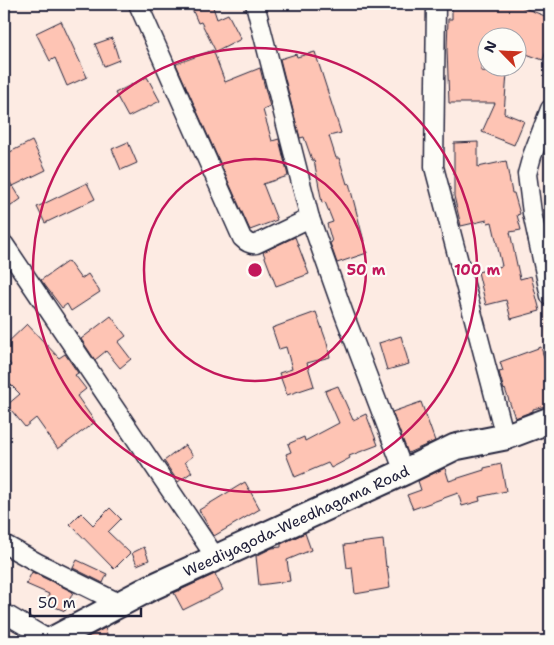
<svg xmlns="http://www.w3.org/2000/svg" width="554" height="645" font-family="'Shantell Sans',sans-serif">
<style>
.building{fill:#fec4b4;stroke:#22223b}
.lines{fill:none;stroke-linecap:round;stroke-linejoin:round}
.street-casing{stroke:#22223b;stroke-width:21}
.secondary-casing{stroke:#22223b;stroke-width:29}
.street{stroke:#fdfcf7;stroke-width:18}
.secondary{stroke:#fdfcf7;stroke-width:25}
.ring{fill:none;stroke:#c2185b;stroke-width:2.5}
.labels{text-anchor:middle;dominant-baseline:central;stroke-width:4.5;stroke-linejoin:round;paint-order:stroke}
.street-label{font-size:15px;fill:#22223b;stroke:#fdfcf7}
.centre{fill:#c2185b;stroke:#fdfcf7;stroke-width:2.5}
.ring-label{font-size:15px;text-anchor:middle;font-weight:bold;fill:#c2185b;stroke:#fdfcf7;stroke-width:4.5;stroke-linejoin:round;paint-order:stroke}
</style>
<rect width="100%" height="100%" fill="#fdebe3"/>
<filter id="ink" filterUnits="userSpaceOnUse"><feTurbulence type="fractalNoise" baseFrequency=".02" numOctaves="2"/><feDisplacementMap in="SourceGraphic" scale="10" xChannelSelector="R" yChannelSelector="G"/><feConvolveMatrix kernelMatrix="1 2 1 2 8 2 1 2 1" color-interpolation-filters="sRGB"/></filter>
<g filter="url(#ink)">
<g class="building">
<polygon points="190,4 212,4 217,19 228,14 241,39 216,52 201,22 198,23"/>
<polygon points="452,4 523,4 522,7 550,18 550,40 543,60 518,51 523,38 486,38 486,45 480,43 481,71 507,73 504,113 524,121 514,145 482,132 495,103 449,103 447,49 448,19 452,19"/>
<polygon points="61,21 87,77 67,86 55,58 50,61 36,33"/>
<polygon points="112,38 119,60 104,66 95,44"/>
<polygon points="213,50 225,82 260,68 270,107 263,110 272,141 279,139 288,176 263,184 277,220 250,230 176,64"/>
<polygon points="315,52 341,133 329,136 336,158 339,158 347,184 349,183 367,253 337,263 330,243 332,242 327,224 333,222 325,202 322,203 314,160 312,160 304,137 300,138 280,59 296,54 297,57"/>
<polygon points="147,77 160,101 128,117 115,93"/>
<polygon points="32,141 46,170 13,186 21,199 4,211 4,192 12,186 4,169 4,155"/>
<polygon points="128,142 137,163 121,170 112,149"/>
<polygon points="478,142 478,167 506,161 512,193 514,193 520,214 517,215 521,230 510,232 514,251 520,279 531,276 540,311 511,319 506,300 486,305 478,272 502,266 492,222 488,223 487,220 461,226 454,196 454,143"/>
<polygon points="87,183 95,199 45,223 37,207"/>
<polygon points="295,237 309,274 276,286 263,252"/>
<polygon points="68,261 81,279 88,274 100,292 71,311 67,304 62,308 41,280"/>
<polygon points="316,312 327,343 330,357 307,363 314,386 287,395 279,373 292,369 286,347 279,349 272,328"/>
<polygon points="111,316 126,336 118,342 131,359 120,368 106,351 95,360 81,339"/>
<polygon points="27,324 59,358 65,354 78,373 75,375 86,389 77,396 95,422 58,449 36,418 25,427 7,405 20,394 4,378 4,372 11,365 4,357 4,346"/>
<polygon points="401,336 409,364 387,370 379,343"/>
<polygon points="541,347 549,374 545,376 550,405 533,409 533,411 515,418 505,389 504,390 499,372 503,371 500,362"/>
<polygon points="338,386 353,420 366,414 378,445 349,456 350,458 331,468 328,463 295,477 286,454 291,452 288,444 304,437 305,441 339,423 325,391"/>
<polygon points="421,402 435,441 408,453 392,412"/>
<polygon points="185,445 193,456 185,462 192,472 178,482 164,461"/>
<polygon points="501,464 506,491 479,497 480,501 462,506 458,493 413,509 407,495 421,490 418,481 445,468 449,481 484,470 484,468"/>
<polygon points="245,482 260,509 214,536 199,510"/>
<polygon points="110,508 121,519 108,532 130,553 114,569 70,524 81,513 93,525"/>
<polygon points="305,533 311,550 287,560 290,581 259,585 256,556 272,548 281,547 281,544"/>
<polygon points="383,540 386,567 387,566 390,588 355,594 352,567 347,568 344,545"/>
<polygon points="144,547 149,560 137,565 132,553"/>
<polygon points="77,560 107,574 103,583 73,568"/>
<polygon points="32,572 73,592 65,611 45,603 49,594 26,584"/>
<polygon points="215,574 223,590 183,610 174,593"/>
<polygon points="105,628 109,639 103,641 85,641 84,639"/>
</g>
<g class="lines">
<g class="street-casing">
<g id="street">
<path d="M138 4 242 238C246 242 250 245 256 244L310 218"/>
<polyline points="255,4 310,218 344,314 404,472"/>
<polyline points="436,4 434,167 505,437"/>
<polyline points="550,109 532,156 527,174 532,213 550,296"/>
<polyline points="4,244 216,558"/>
<polyline points="4,544 38,563 119,603"/>
<polyline points="4,613 51,641"/>
</g>
</g>
<g class="secondary-casing">
<g id="secondary">
<path id="s1" d="M50 641 150 588 404 472 455 447 505 437 550 420"/>
</g>
</g>
<use href="#street" class="street"/>
<use href="#secondary" class="secondary"/>
</g>
</g>
<g class="ring">
<circle cx="255" cy="270" r="111"/>
<circle cx="255" cy="270" r="222"/>
</g>
<g class="labels">
<g class="street-label">
<text stroke="none"><textPath href="#s1" startOffset="274">Weediyagoda-Weedhagama Road</textPath></text>
</g>
</g>
<circle cx="255" cy="270" r="8" class="centre"/>
<g class="ring-label">
<text x="366" y="275">50 m</text>
<text x="477" y="275">100 m</text>
</g>
<rect width="554" height="645" fill="none" stroke="#fdfcf7" stroke-width="20"/>
<rect x="10" y="10" width="534" height="625" fill="none" stroke="#22223b" stroke-width="2" filter="url(#ink)"/>
<g transform="translate(502 52) rotate(294)"><circle r="24" fill="#fdfcf7" stroke="#a5a5ac"/>
<path d="M0-4L9 19L0 12L-9 19Z" fill="#c8321e"/>
<text y="-8" font-size="14" font-weight="bold" text-anchor="middle" fill="#22223b">N</text>
</g>
<path d="M30 608v8h111v-8" fill="none" stroke="#22223b" stroke-width="2.5"/>
<text x="38" y="608" font-size="15" fill="#22223b" stroke="#fdfcf7" stroke-width="4" paint-order="stroke">50 m</text>
</svg>
